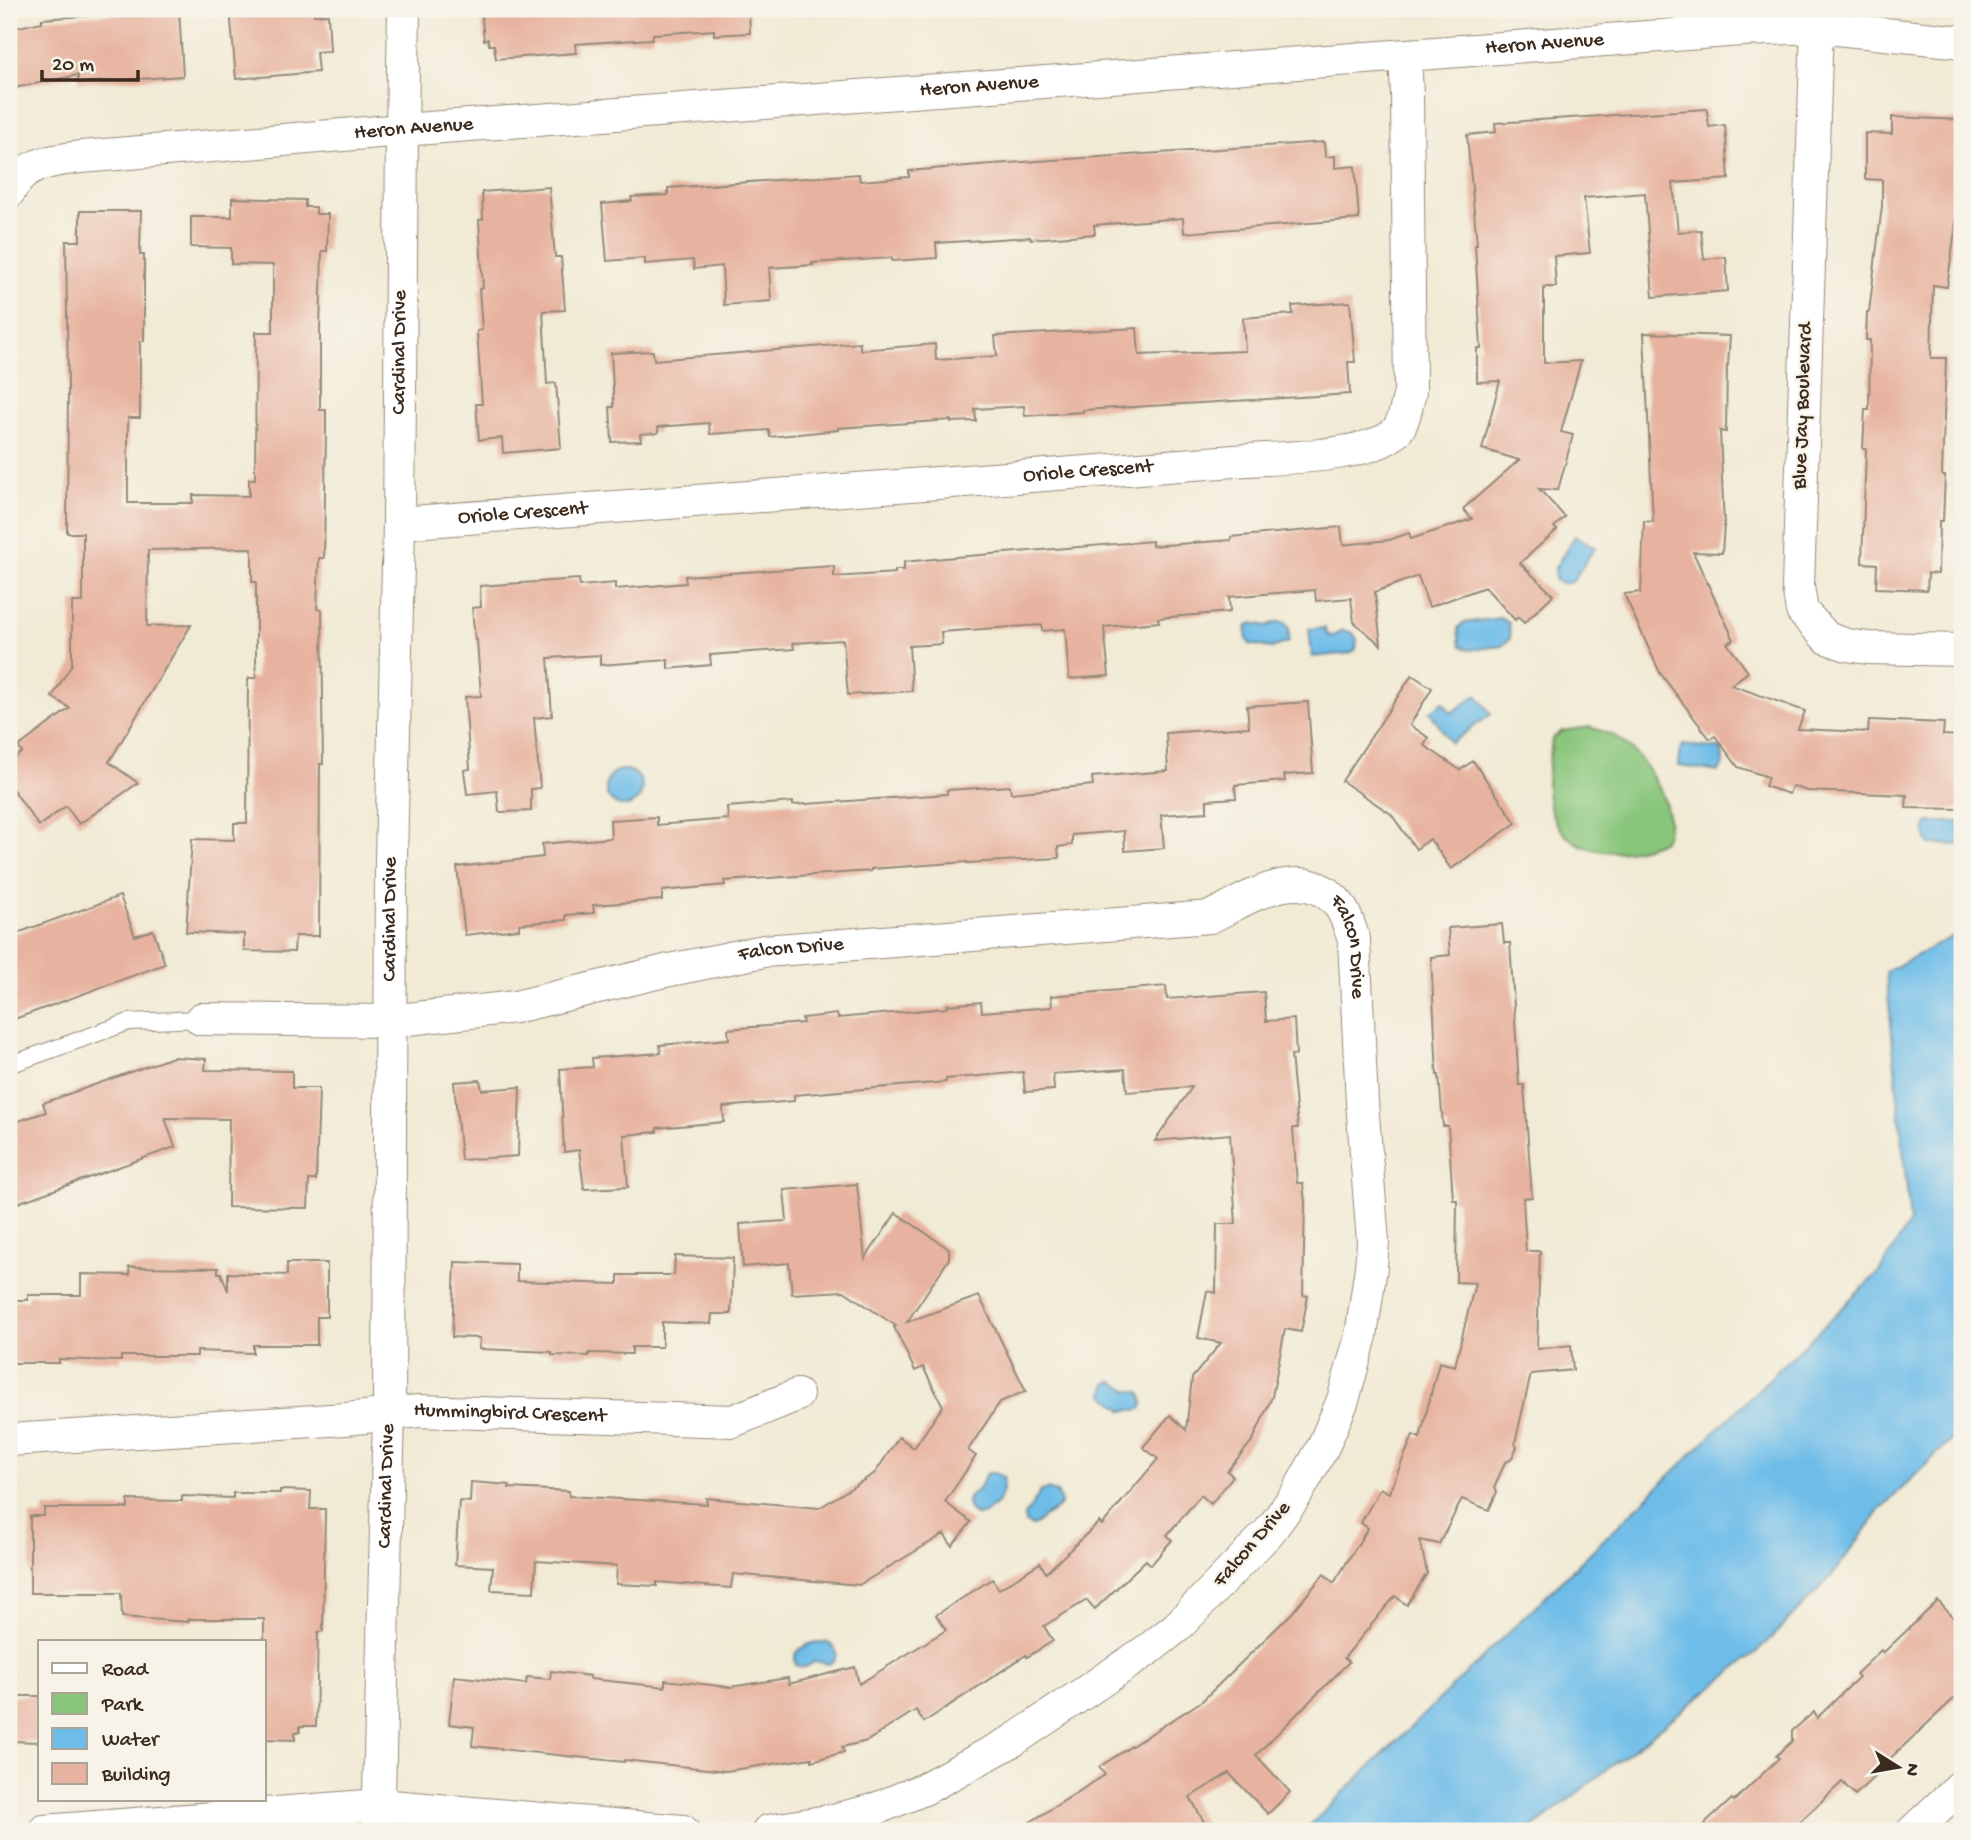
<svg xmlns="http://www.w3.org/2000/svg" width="1971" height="1840" font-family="'Gochi Hand',sans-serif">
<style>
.green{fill:#89c67c;stroke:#62784d;stroke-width:2}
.water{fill:#6ebde9;stroke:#547484;stroke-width:2}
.building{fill:#e7b29f}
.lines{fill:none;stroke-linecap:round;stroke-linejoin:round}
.lane-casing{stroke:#968a7a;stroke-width:18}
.street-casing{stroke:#968a7a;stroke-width:34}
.lane{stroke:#fff;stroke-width:16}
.street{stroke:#fff;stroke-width:32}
.labels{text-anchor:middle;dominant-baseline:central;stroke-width:5;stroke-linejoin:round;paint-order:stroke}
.street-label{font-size:21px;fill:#3b2a1e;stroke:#f7f3e8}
</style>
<rect width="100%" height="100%" fill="#f7f3e8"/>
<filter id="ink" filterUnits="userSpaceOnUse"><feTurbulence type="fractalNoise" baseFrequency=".0143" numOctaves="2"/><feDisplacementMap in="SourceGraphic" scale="14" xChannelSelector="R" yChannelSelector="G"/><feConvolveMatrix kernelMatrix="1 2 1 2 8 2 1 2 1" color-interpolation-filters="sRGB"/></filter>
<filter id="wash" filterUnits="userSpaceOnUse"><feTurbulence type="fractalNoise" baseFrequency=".00686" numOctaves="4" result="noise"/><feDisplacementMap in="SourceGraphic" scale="28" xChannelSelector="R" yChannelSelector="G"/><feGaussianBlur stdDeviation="1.57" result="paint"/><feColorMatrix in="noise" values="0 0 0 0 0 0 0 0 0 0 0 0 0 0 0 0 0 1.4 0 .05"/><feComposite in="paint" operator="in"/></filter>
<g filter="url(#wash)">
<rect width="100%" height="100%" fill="#f1ead5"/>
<path class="green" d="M1590 727C1600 731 1613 734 1621 740 1646 760 1680 808 1664 840 1622 860 1561 858 1549 804 1544 784 1550 760 1552 739L1562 731Z"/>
<g class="water">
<path d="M1575 536 1595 547 1573 581C1566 585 1561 584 1555 579V568Z"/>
<polygon points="1500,618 1509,623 1510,638 1502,646 1468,650 1460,645 1458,628 1463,623"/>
<path d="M1277 622H1284L1289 628V642L1271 648 1250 644C1245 639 1246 633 1247 626L1252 623 1267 626Z"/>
<path d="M1325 628 1326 633C1333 640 1337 634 1343 630L1353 633 1357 639 1356 649 1352 653 1312 657 1309 629Z"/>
<polygon points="1477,695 1491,714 1451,743 1430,712 1443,702 1451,713"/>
<polygon points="1683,745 1722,749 1723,765 1718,772 1679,766 1679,752"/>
<circle cx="624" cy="788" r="18"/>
<path d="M1929 822H1962V845L1930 844C1924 836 1924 831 1929 822Z"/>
<polygon points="1957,934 1962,934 1962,1429 1882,1508 1830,1578 1759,1650 1529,1831 1304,1831 1879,1272 1910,1222 1886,972"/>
<path d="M1113 1381 1128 1390 1140 1392C1144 1399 1145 1403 1140 1410H1126L1124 1411 1104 1395 1106 1384Z"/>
<path d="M990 1473H996L1003 1477C1005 1485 1002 1495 999 1501 995 1507 989 1507 985 1514 973 1518 966 1510 968 1498L980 1488 986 1474Z"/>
<path d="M1049 1489 1058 1494 1061 1503C1054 1514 1053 1510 1045 1516 1039 1520 1040 1524 1032 1526L1026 1523 1025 1516 1041 1491Z"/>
<path d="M817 1642 828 1643 835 1648 836 1655 834 1661 828 1664 815 1661C808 1666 804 1670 796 1665 791 1650 805 1645 817 1642Z"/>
</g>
<g id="blocks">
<g class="building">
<polygon points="113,9 179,9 183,76 78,83 78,75 9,89 9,29 42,22 42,19 113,14"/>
<polygon points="230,9 313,9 314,15 328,14 330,51 316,52 318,72 236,79"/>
<polygon points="481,9 569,9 569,13 640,9 749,9 750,33 714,35 714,30 653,34 652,39 575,44 576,53 496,59 494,45 489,45 488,39 484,40"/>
<polygon points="1707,109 1709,127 1725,125 1729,179 1673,183 1678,232 1701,230 1704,259 1726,257 1728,291 1653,297 1645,193 1584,198 1590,253 1554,256 1556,287 1544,287 1544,363 1581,361 1561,432 1573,435 1558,490 1539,489 1565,517 1554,527 1557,530 1520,563 1553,595 1524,623 1518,617 1515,620 1485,587 1429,607 1418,576 1375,592 1381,645 1354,622 1351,598 1316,601 1315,590 1229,597 1230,612 1158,618 1159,622 1104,627 1109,676 1069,679 1065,629 1042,631 1042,625 941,632 942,644 909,646 912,691 848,695 843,640 793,643 794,649 710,655 711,665 668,669 668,660 600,665 600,655 548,658 552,716 534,718 540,788 531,789 531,811 499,812 497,791 467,794 464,770 470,769 465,697 481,696 477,640 475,640 472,608 481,607 480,586 579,579 580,586 615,583 615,589 686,583 685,576 834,566 834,577 895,573 895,570 904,570 904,562 944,558 1152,541 1152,546 1231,540 1231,537 1341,527 1343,545 1389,540 1409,533 1411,539 1472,519 1463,509 1519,460 1482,449 1500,381 1477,382 1477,348 1481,348 1475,244 1477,244 1467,135 1496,132 1495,123"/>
<polygon points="1892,117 1962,120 1962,202 1959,202 1947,287 1933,285 1931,358 1946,358 1942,476 1945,476 1943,521 1939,521 1938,574 1928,573 1927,590 1876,588 1877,564 1862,563 1866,449 1863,449 1865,409 1869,409 1870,340 1866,340 1867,312 1869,312 1882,206 1882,180 1865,179 1865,133 1892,134"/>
<polygon points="1324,142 1325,157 1335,156 1335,168 1355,166 1359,219 1184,233 1183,218 1094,225 1095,234 1031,239 1030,237 936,243 937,258 892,261 892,258 812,263 813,265 769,268 771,301 724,305 722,266 694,269 693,260 645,264 645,258 607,261 602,204 632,201 631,197 668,195 668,188 859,174 860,181 909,177 909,171 979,165"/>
<polygon points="549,187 555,257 561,257 565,310 543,311 547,384 556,383 561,448 503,453 502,438 479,440 476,404 482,404 477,331 482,330 479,289 483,288 479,220 483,219 482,192"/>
<polygon points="232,198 305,200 305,207 316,207 316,214 328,214 327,251 322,251 320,332 320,410 326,410 326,430 324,558 319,558 317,609 322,610 323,699 322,699 323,764 320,764 319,936 295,936 294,952 244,951 244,934 186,932 192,839 234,840 234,823 247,823 248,678 256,678 256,582 252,582 252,548 148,550 147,626 191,625 109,762 138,783 79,824 66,806 39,826 9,784 9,762 22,752 18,747 70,708 52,697 72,664 72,602 83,602 83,533 67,533 68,386 66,241 80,241 80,211 141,211 140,255 144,255 144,341 140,341 140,418 128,418 128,503 193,503 193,495 249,496 249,479 255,479 256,332 273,332 273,265 231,264 231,248 191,247 191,217 232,217"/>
<polygon points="1350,302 1355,362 1348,362 1350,394 1083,410 1083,412 1025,416 1024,406 975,409 976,421 951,422 951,420 838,428 838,430 770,437 769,430 710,434 709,423 658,427 658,433 640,434 641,441 612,442 610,407 614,407 611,353 653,351 654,360 860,343 860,350 935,344 936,360 997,356 995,336 1137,328 1139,355 1245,351 1243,318 1293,314 1292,306"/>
<polygon points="1644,333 1730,336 1728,365 1727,365 1726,432 1720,431 1724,525 1722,553 1693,552 1734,640 1727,643 1748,672 1731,685 1805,711 1798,729 1868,732 1869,720 1944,723 1943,735 1962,736 1962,809 1906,808 1907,795 1807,791 1792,786 1789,794 1765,786 1768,777 1738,767 1715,736 1710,739 1660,673 1624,594 1641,592 1644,521 1653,522"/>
<polygon points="1412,675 1432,688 1410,725 1429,738 1424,745 1460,770 1473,761 1516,823 1451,869 1430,839 1416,849 1391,814 1342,781"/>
<polygon points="1308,702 1313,773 1284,775 1285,781 1235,785 1236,798 1207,800 1207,812 1161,815 1164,848 1125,851 1124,831 1072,835 1072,845 1058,847 1059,858 967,863 967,862 871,869 871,871 724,881 725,885 662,891 662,900 593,905 594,913 566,915 566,920 519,924 519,929 465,935 457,867 543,857 542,844 611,838 610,820 657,817 657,825 728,819 727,807 793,802 793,805 947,794 947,790 1010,786 1011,793 1093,785 1092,777 1168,771 1166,733 1249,727 1247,706"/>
<polygon points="120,896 135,936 153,930 165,964 9,1021 9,936"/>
<polygon points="1502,924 1504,943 1510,943 1519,1085 1524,1085 1532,1197 1523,1198 1526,1251 1540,1251 1537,1349 1571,1345 1573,1370 1531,1374 1515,1443 1517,1447 1511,1460 1505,1462 1495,1486 1497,1492 1489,1510 1462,1499 1439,1544 1420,1540 1427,1573 1407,1605 1395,1596 1344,1658 1349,1662 1256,1755 1290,1792 1268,1814 1229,1773 1190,1797 1209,1831 1016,1831 1105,1775 1099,1767 1202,1701 1292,1613 1324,1574 1334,1583 1368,1528 1361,1523 1380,1488 1389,1493 1413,1435 1420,1438 1439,1362 1455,1366 1475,1283 1456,1282 1457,1200 1453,1200 1448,1126 1443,1126 1439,1075 1437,1075 1431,957 1450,955 1448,928"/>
<polygon points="1166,986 1167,999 1264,992 1266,1021 1294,1019 1296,1055 1291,1055 1298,1128 1293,1128 1297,1183 1303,1183 1305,1203 1303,1295 1308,1296 1301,1332 1285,1329 1272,1397 1253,1440 1227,1471 1233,1476 1211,1504 1201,1495 1167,1535 1172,1540 1151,1565 1146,1560 1095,1609 1087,1600 1044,1626 1053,1641 1027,1657 1026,1655 924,1722 916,1710 867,1741 842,1747 844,1752 812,1761 812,1758 726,1771 624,1760 624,1762 472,1746 474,1727 449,1724 454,1676 526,1684 527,1677 550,1679 551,1671 590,1676 590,1679 665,1687 665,1680 730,1687 788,1678 789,1684 855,1667 859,1684 946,1630 936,1615 992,1579 999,1589 1040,1563 1046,1573 1099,1522 1102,1525 1158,1459 1143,1447 1170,1415 1186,1430 1192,1378 1221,1343 1198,1338 1207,1291 1216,1293 1217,1224 1236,1224 1230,1134 1155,1141 1192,1087 1127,1092 1125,1069 1053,1074 1054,1090 1025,1092 1023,1072 946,1079 946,1082 794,1095 794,1101 723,1107 724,1122 657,1128 657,1132 624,1135 628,1187 584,1189 579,1150 564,1152 560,1069 593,1067 592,1058 661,1053 660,1045 729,1039 728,1029 803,1023 802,1018 837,1014 838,1018 947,1008 947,1005 981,1002 982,1012 1052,1007 1051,996"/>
<polygon points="173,1057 206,1059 205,1070 292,1071 292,1088 319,1088 316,1180 309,1180 308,1208 228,1207 229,1119 165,1118 175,1147 9,1206 9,1124 46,1112 43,1103"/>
<polygon points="480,1080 482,1090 520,1087 518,1156 461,1160 454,1082"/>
<polygon points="857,1184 865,1259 896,1213 949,1249 949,1259 907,1322 979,1296 1026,1391 1000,1402 968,1450 976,1456 945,1502 971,1522 952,1546 944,1534 859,1585 733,1574 731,1588 657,1582 657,1586 616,1584 617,1566 536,1561 534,1592 491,1590 493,1567 455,1565 459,1501 470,1502 471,1482 510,1485 509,1488 569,1491 569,1496 707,1504 706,1498 819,1508 875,1473 899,1437 914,1448 943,1406 923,1367 915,1371 894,1327 896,1326 844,1291 792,1294 789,1263 743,1267 740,1224 787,1221 784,1190"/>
<polygon points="675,1256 733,1258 731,1314 712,1314 711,1324 662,1322 662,1347 632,1347 632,1354 589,1353 589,1356 552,1355 552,1352 479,1349 480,1338 452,1337 455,1262 517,1264 517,1281 618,1284 618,1275 674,1275"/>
<polygon points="287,1263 327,1263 327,1317 317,1317 317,1345 253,1345 253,1353 197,1351 197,1356 121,1356 121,1361 59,1359 59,1363 9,1363 9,1300 28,1300 28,1295 81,1295 81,1274 130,1275 129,1267 218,1268 218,1273 221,1273 228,1291 228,1273 287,1275"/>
<polygon points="280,1490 311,1491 310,1509 325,1509 323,1631 318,1632 316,1726 300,1726 300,1732 295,1732 295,1740 264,1739 264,1619 189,1619 188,1622 122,1617 121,1593 30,1593 30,1516 44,1516 44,1508 128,1508 128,1500 182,1501 182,1496 233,1498 233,1493 280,1493"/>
<polygon points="1938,1601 1962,1627 1962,1691 1881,1767 1883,1768 1855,1795 1842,1782 1790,1831 1697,1831 1732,1799 1734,1801 1779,1758 1776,1756 1792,1741 1792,1731 1814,1712 1817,1718 1859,1677 1856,1674 1881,1650 1883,1653"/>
<polygon points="9,1696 40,1696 40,1742 9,1741"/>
</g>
</g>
</g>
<g filter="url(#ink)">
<use href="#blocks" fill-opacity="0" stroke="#968a7a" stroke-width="2"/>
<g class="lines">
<g class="lane-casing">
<polyline id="lane" points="9,1065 129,1022 201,1019"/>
</g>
<g class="street-casing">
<g id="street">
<polyline points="1817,27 1798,586 1802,611 1827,638 1847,645 1868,648 1962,650"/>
<path id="s1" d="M9 192C25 162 51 161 81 157L402 130 1741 30 1817 27 1962 42"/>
<path id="s2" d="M399 523 1248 460C1281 458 1380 457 1399 428 1405 418 1407 404 1410 392L1407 94 1405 56"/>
<path id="s3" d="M201 1019 390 1021 515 1007 665 971 764 951 1210 917C1248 899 1298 863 1335 900 1345 910 1349 926 1354 939L1362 1102 1373 1242 1371 1267 1361 1336 1343 1400 1323 1447 1296 1495 1269 1532 1177 1627 1149 1649 1014 1740 924 1789 873 1810 834 1820 768 1831"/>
<path id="s4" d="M9 1440 346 1419 419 1411 733 1421 797 1395"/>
<polyline points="44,1831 379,1805 683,1831"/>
<path id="s5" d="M378 1831 389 1414 391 858 399 523 402 130 404 9"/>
<polyline points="1913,1831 1962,1785"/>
</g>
</g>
<use href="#lane" class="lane"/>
<use href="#street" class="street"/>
</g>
</g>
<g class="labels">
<g class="street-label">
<text stroke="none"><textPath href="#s1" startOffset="1552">Heron Avenue</textPath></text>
<text stroke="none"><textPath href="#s1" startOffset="985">Heron Avenue</textPath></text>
<text stroke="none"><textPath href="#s1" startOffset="418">Heron Avenue</textPath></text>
<text stroke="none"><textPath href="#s5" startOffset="1479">Cardinal Drive</textPath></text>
<text transform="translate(1804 406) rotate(-88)">Blue Jay Boulevard</text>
<text stroke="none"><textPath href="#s2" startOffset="691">Oriole Crescent</textPath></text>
<text stroke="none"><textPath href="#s2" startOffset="124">Oriole Crescent</textPath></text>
<text stroke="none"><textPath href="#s5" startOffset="912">Cardinal Drive</textPath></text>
<text stroke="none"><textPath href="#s3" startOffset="597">Falcon Drive</textPath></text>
<text stroke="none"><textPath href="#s3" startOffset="1204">Falcon Drive</textPath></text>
<text stroke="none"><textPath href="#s4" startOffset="502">Hummingbird Crescent</textPath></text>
<text stroke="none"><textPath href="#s5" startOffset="345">Cardinal Drive</textPath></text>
<text transform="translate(1253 1545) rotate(-49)">Falcon Drive</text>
</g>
</g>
<rect width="1971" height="1840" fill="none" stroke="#f7f3e8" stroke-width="35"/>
<rect x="38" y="1640" width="228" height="161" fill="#f7f3e8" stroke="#aca397" stroke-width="2"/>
<rect x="52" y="1663" width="35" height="10" fill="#ffffff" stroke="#aca397" stroke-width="2"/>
<text x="102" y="1675" font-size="21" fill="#3b2a1e">Road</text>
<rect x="52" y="1693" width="35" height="21" fill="#89c67c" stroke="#aca397" stroke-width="2"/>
<text x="102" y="1710" font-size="21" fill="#3b2a1e">Park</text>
<rect x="52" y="1728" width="35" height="21" fill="#6ebde9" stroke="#aca397" stroke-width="2"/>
<text x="102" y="1745" font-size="21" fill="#3b2a1e">Water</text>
<rect x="52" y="1763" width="35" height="21" fill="#e7b29f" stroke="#aca397" stroke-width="2"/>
<text x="102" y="1780" font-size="21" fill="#3b2a1e">Building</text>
<g transform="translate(1898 1767) rotate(101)" stroke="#f7f3e8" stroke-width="5" paint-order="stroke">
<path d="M0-5L12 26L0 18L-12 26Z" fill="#3b2a1e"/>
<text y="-10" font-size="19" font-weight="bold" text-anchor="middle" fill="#3b2a1e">N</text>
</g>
<path d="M42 70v10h96v-10" fill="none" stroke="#3b2a1e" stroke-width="3.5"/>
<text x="52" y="70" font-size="21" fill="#3b2a1e" stroke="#f7f3e8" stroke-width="5" paint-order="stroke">20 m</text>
</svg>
